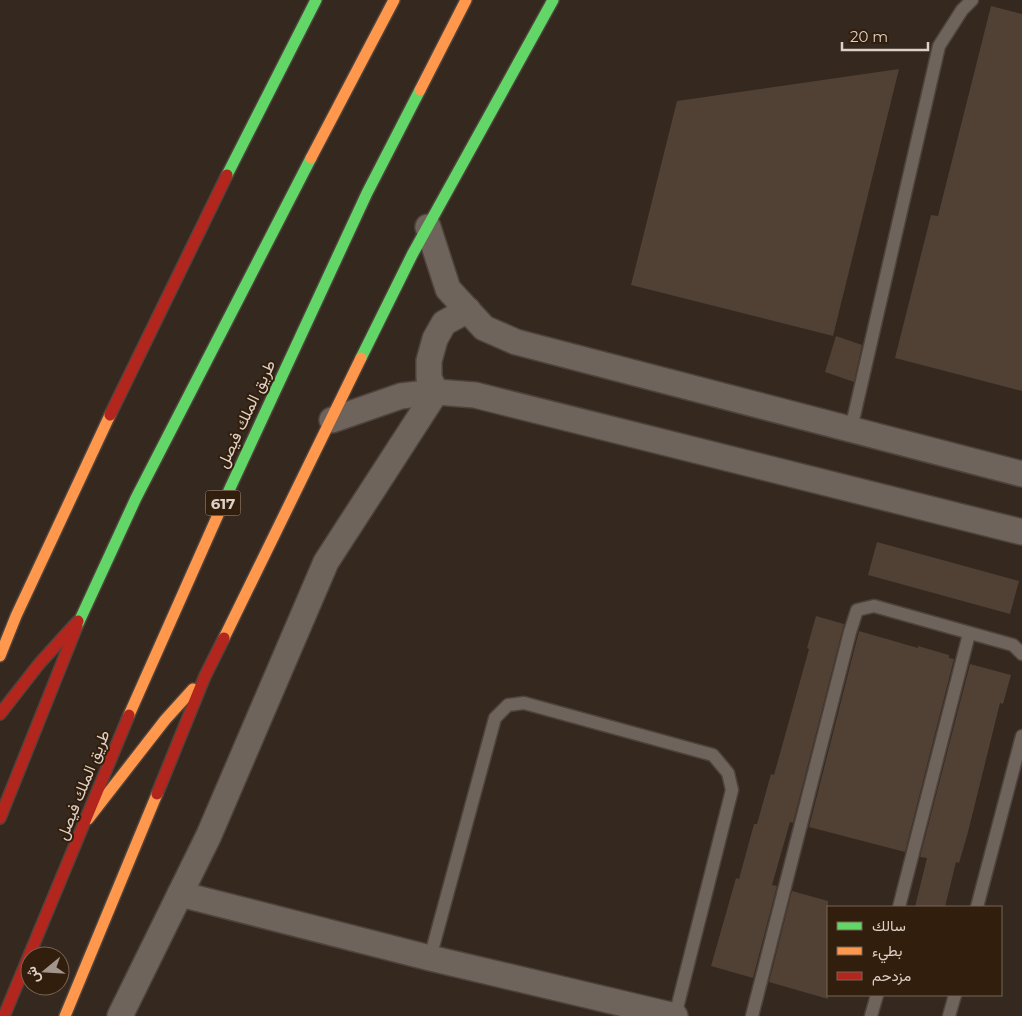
<svg xmlns="http://www.w3.org/2000/svg" width="1022" height="1016" font-family="Montserrat,Vazirmatn,sans-serif">
<style>
.building{fill:#504134}
.lines{fill:none;stroke-linecap:round;stroke-linejoin:round}
.lane-casing{stroke:#4e433c;stroke-width:15}
.street-casing{stroke:#4e433c;stroke-width:28}
.fast-casing{stroke:#4e433c;stroke-width:14}
.slow-casing{stroke:#4e433c;stroke-width:14}
.jam-casing{stroke:#4e433c;stroke-width:14}
.lane{stroke:#6e645c;stroke-width:12}
.street{stroke:#6e645c;stroke-width:25}
.fast{stroke:#63d668;stroke-width:11}
.slow{stroke:#ff974d;stroke-width:11}
.jam{stroke:#b3261e;stroke-width:11}
.labels{text-anchor:middle;dominant-baseline:central;stroke-width:4;stroke-linejoin:round;paint-order:stroke}
.shield{fill:#321e0d;stroke:#aa9b8e;stroke-width:1}
.shield-label{font-size:15px;font-weight:bold;fill:#ded0c6}
.street-label{font-size:16px;fill:#ded0c6;stroke:#321e0d}
</style>
<rect width="100%" height="100%" fill="#34281f"/>
<g class="building">
<polygon points="991,6 1022,14 1022,391 895,358 931,215 938,216"/>
<polygon points="899,69 833,336 631,285 677,101"/>
<polygon points="836,336 862,345 854,382 825,372"/>
<polygon points="877,542 1019,581 1010,614 868,575"/>
<polygon points="816,616 844,624 793,823 790,822 772,885 777,886 753,978 711,966 736,878 739,879 754,824 757,824 771,774 774,775 809,649 807,648"/>
<polygon points="859,631 918,648 918,646 949,655 949,658 954,659 905,852 809,827"/>
<polygon points="970,664 1011,675 1003,704 1000,703 968,832 959,863 956,862 945,907 915,907 927,858 920,857"/>
<polygon points="792,891 828,901 828,999 769,982"/>
</g>
<g class="lines">
<g class="lane-casing">
<g id="lane">
<polyline points="851,429 939,46 962,10 972,0"/>
<polyline points="899,907 969,634"/>
<polyline points="977,907 1022,736"/>
<polyline points="430,958 495,718 508,705 524,703 713,755 728,773 732,790 675,1016"/>
<polyline points="752,1016 850,632 857,610 874,606 1013,645 1022,654"/>
<polyline points="871,1016 877,995"/>
<polyline points="949,1016 955,995"/>
</g>
</g>
<g class="street-casing">
<g id="street">
<polyline points="428,227 448,289 484,328 516,342 1022,474"/>
<polyline points="332,420 401,396 436,392 475,395 1022,532"/>
<polyline points="180,894 430,958 675,1016"/>
<polyline points="120,1016 209,835 326,562 436,392 429,378 429,361 435,339 444,323 468,310"/>
</g>
</g>
<g class="fast-casing">
<g id="fast">
<polyline points="227,175 316,0"/>
<polyline points="361,358 412,255 553,0"/>
<polyline points="225,499 367,193 420,90"/>
<polyline points="77,626 136,498 311,158"/>
</g>
</g>
<g class="slow-casing">
<g id="slow">
<polyline points="420,90 466,0"/>
<polyline points="311,158 394,0"/>
<polyline points="224,638 361,358"/>
<polyline points="0,656 16,616 110,415"/>
<polyline points="129,715 225,499"/>
<polyline points="88,819 165,720 193,689"/>
<polyline points="65,1016 157,794"/>
</g>
</g>
<g class="jam-casing">
<g id="jam">
<polyline points="110,415 227,175"/>
<polyline points="0,714 39,664 78,621"/>
<polyline points="157,794 205,676 224,638"/>
<polyline points="0,818 77,626"/>
<polyline points="4,1016 129,715"/>
</g>
</g>
<use href="#lane" class="lane"/>
<use href="#street" class="street"/>
<use href="#fast" class="fast"/>
<use href="#slow" class="slow"/>
<use href="#jam" class="jam"/>
</g>
<g class="labels">
<rect class="shield" x="205.5" y="490.5" width="35" height="25" rx="4"/>
<g class="shield-label">
<text x="223" y="503">617</text>
</g>
<g class="street-label">
<text transform="translate(246 414) rotate(-65)">طريق الملك فيصل</text>
<text transform="translate(83 785) rotate(-68)">طريق الملك فيصل</text>
</g>
</g>
<rect x="827" y="906" width="175" height="90" fill="#321e0d" stroke="#776557"/>
<rect x="837" y="922" width="25" height="8" fill="#63d668" stroke="#776557"/>
<text x="872" y="931" font-size="15" fill="#ded0c6">سالك</text>
<rect x="837" y="947" width="25" height="8" fill="#ff974d" stroke="#776557"/>
<text x="872" y="956" font-size="15" fill="#ded0c6">بطيء</text>
<rect x="837" y="972" width="25" height="8" fill="#b3261e" stroke="#776557"/>
<text x="872" y="981" font-size="15" fill="#ded0c6">مزدحم</text>
<g transform="translate(45 971) rotate(252)"><circle r="24" fill="#321e0d" stroke="#776557"/>
<path d="M0-4L9 19L0 12L-9 19Z" fill="#a2958c"/>
<text y="-8" font-size="14" font-weight="bold" text-anchor="middle" fill="#ded0c6">ش</text>
</g>
<path d="M842 42v8h86v-8" fill="none" stroke="#ded0c6" stroke-width="2.5"/>
<text x="850" y="42" font-size="15" fill="#ded0c6" stroke="#321e0d" stroke-width="4" paint-order="stroke">20 m</text>
</svg>
